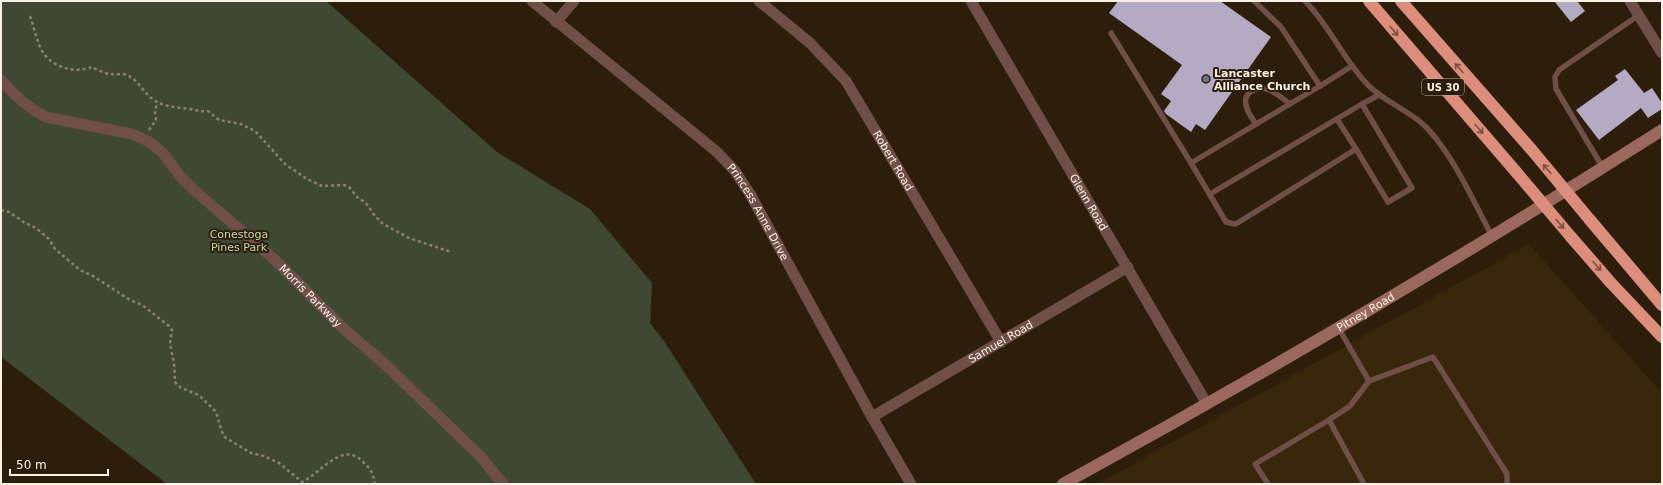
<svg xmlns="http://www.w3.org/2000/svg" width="1663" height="485" font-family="'DejaVu Sans',sans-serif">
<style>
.built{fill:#39270c}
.green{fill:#3f4832}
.building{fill:#b5aac4}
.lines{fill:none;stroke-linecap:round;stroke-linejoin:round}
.path{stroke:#8d8170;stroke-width:2.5;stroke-dasharray:3 3;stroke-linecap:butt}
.service{stroke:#6f4f48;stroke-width:5.5}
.minor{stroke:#6f4f48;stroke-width:11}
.secondary{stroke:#9b685d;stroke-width:12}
.motorway{stroke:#dc8d7c;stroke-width:12}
.motorway-bridge{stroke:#dc8d7c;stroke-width:12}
.oneway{stroke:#7b503d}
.worship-dot{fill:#6b7280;stroke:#2c1e0a;stroke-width:1.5}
.labels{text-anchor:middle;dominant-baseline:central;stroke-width:4;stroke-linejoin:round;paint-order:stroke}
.shield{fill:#2c1e0a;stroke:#bdb2a3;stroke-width:1}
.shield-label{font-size:10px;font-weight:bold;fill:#fbf1e5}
.poi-label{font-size:11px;font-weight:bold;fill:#fbf1e5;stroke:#2c1e0a;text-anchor:start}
.street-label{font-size:11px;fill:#fbf1e5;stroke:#2c1e0a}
.park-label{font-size:11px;fill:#c2d8a6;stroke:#2c1e0a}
</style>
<rect width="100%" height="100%" fill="#2c1e0a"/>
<polygon class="built" points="1529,244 1662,393 1662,484 1097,484"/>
<polygon class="green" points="1,1 326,1 497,152 590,209 652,283 650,323 664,341 756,484 167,484 1,357"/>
<g class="building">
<polygon points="1118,1 1220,1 1271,37 1205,130 1196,124 1191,132 1166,114 1164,111 1171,101 1161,94 1182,65 1109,13"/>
<polygon points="1554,1 1577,1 1585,11 1571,22"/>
<polygon points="1625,69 1644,93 1652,88 1662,103 1662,109 1648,118 1641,108 1599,140 1576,110 1618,80 1615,76"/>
</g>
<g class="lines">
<g class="path">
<path d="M30 16C34 27 36 38 41 49 50 67 74 74 92 67 97 70 106 74 112 74 116 75 123 73 127 75 136 79 141 88 147 94 159 107 174 107 190 109 198 110 199 112 208 111L219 120 241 124 255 131 285 164 307 179 322 186 344 185 349 187 357 197 366 203 375 216 383 224 409 238 451 252"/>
<polyline points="149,130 156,120 155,113 157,102"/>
<path d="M1 210 9 212 25 223 36 228 49 239 55 249 80 270 93 276 130 300 142 305 169 326 172 330 170 344 174 363 175 382 178 386 200 396 216 412 223 435 226 438 251 453 264 456 279 463 302 482C321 473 342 441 362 461 372 470 372 472 375 484"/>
</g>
<g class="service">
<path d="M1305 1C1330 26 1344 61 1369 86 1386 103 1409 110 1426 127 1454 156 1473 201 1492 236"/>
<polyline points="1111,33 1191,163"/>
<polyline points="1320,86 1352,66"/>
<polyline points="1362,104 1379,95"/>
<polyline points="1337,119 1356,149"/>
<path d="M1256 124C1252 118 1247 112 1246 105 1243 91 1258 86 1269 90 1277 93 1283 99 1290 104"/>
<polyline points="1603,168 1556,89 1555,77 1559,70 1639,15"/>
<polyline points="1210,194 1362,104 1412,188 1388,202 1356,149 1239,222 1235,224 1226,222 1191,163 1320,86 1281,27 1254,1"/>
<polyline points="1338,327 1369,381"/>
<polyline points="1268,484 1255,464 1329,420"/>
<polyline points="1364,484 1329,420 1350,406 1369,381 1433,357 1507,474 1507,484"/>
</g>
<g class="minor">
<path id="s1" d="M532 1 717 152 735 171 750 194 872 417 911 484"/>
<path id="s2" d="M759 1 810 43 846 81 1001 342"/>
<path id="s3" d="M971 1 1207 404"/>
<polyline points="1630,1 1662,53"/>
<polyline points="556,22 574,1"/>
<path id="s4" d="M1 80C14 95 28 108 46 117L132 134 148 141 162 152 181 177 194 190 274 259 344 329 387 366 481 457 503 484"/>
<path id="s5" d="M872 417 1128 267"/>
</g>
<path class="secondary" id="s6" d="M1063 484C1266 373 1466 255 1662 130"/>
<g class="motorway">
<polyline points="1369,1 1517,173"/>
<polyline points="1401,1 1531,149"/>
<polyline points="1590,220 1662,305"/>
<polyline points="1571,237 1611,283 1662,337"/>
</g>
<g class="motorway-bridge">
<polyline points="1531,149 1590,220"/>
<polyline points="1517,173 1571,237"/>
</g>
</g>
<defs><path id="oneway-shaft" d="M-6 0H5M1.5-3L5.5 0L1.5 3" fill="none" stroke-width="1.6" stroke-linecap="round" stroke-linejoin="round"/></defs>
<g class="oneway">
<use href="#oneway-shaft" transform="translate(1394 31) rotate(49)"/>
<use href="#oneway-shaft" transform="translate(1459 68) rotate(-132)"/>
<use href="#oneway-shaft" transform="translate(1479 129) rotate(49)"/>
<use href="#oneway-shaft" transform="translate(1547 169) rotate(-130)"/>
<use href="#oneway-shaft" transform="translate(1560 224) rotate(49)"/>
<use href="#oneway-shaft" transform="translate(1597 266) rotate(49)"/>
</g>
<circle class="worship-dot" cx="1206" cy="79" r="4"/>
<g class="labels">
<rect class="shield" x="1422" y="79" width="42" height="16" rx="3"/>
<g class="shield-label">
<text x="1443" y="87">US 30</text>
</g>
<g class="poi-label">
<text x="1214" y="73">Lancaster<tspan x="1214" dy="13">Alliance Church</tspan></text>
</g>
<g class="street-label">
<text stroke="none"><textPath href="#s2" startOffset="211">Robert Road</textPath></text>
<text stroke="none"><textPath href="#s3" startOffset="233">Glenn Road</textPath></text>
<text stroke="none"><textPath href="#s1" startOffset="312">Princess Anne Drive</textPath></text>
<text stroke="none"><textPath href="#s4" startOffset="389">Morris Parkway</textPath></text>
<text stroke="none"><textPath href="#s6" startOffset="348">Pitney Road</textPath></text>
<text stroke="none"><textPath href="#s5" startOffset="149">Samuel Road</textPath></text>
</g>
<g class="park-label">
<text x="239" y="234">Conestoga<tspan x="239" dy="13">Pines Park</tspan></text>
</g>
</g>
<rect width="1663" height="485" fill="none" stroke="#fbf1e5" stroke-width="4"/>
<path d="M10 469v6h98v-6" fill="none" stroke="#fbf1e5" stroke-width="2"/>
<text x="16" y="469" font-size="12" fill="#fbf1e5" stroke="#2c1e0a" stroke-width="3" paint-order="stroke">50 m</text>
</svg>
